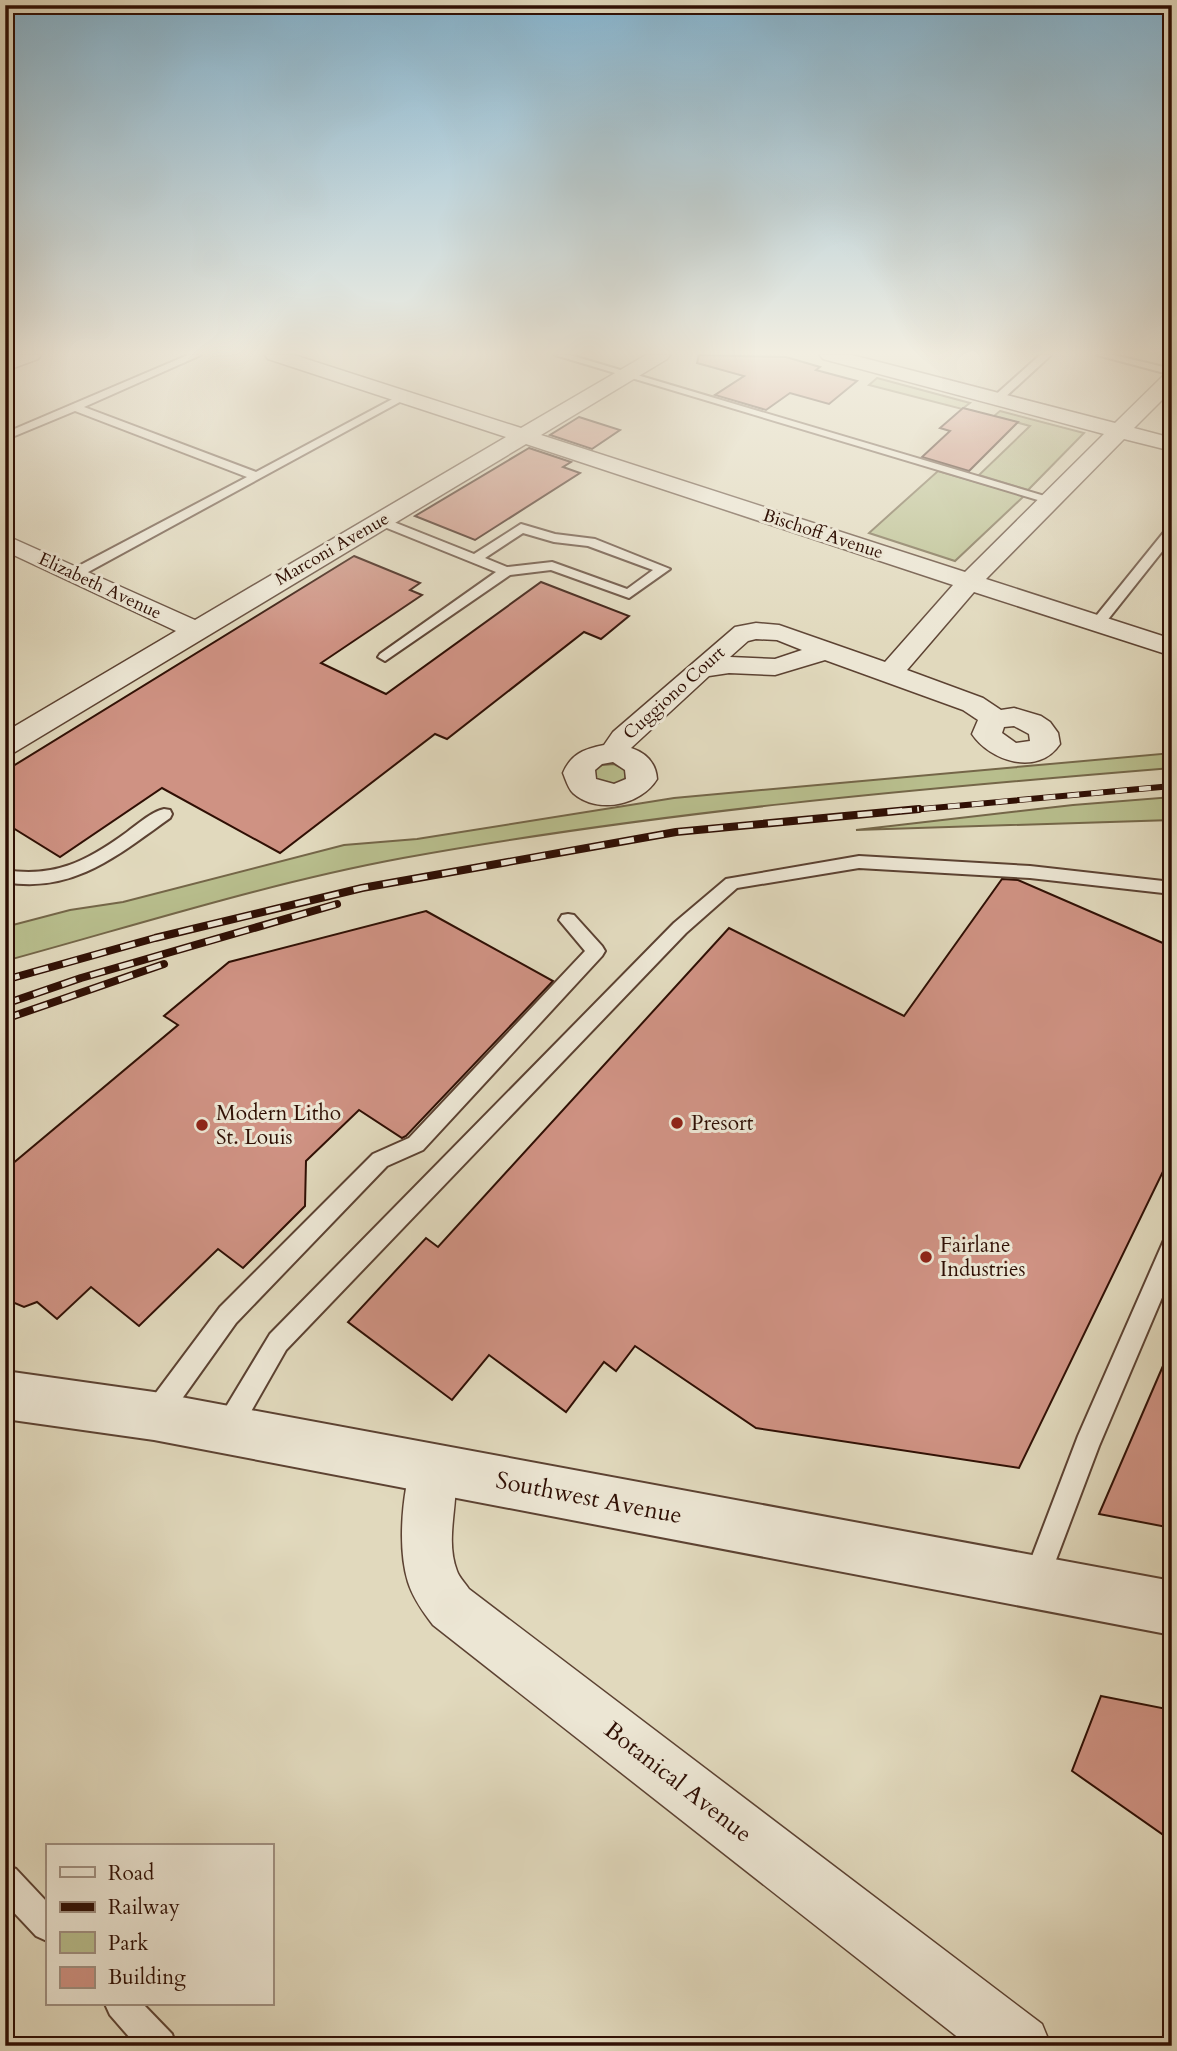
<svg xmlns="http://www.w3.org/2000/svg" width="1177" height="2051" font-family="Cardo,serif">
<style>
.green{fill:#b8be8d;stroke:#746648;stroke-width:2}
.building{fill:#cf9283;stroke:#2f0f04;stroke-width:2}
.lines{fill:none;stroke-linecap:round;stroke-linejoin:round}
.service-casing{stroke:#5c4232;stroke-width:4}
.minor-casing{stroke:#5c4232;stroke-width:3}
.tertiary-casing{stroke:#5c4232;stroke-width:4}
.service{fill:#ece6d4;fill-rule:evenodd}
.minor{fill:#ece6d4;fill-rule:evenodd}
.tertiary{fill:#ece6d4;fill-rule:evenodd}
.rail-far1-casing{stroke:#2f0f04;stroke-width:6}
.rail-casing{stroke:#2f0f04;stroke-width:8}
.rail-far1{stroke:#ece6d4;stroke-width:4.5;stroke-dasharray:12;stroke-linecap:butt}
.rail{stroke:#ece6d4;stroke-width:5;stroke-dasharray:15;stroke-linecap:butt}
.poi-dot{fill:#8f2418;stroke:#ece6d4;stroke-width:2.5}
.labels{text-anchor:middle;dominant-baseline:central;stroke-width:6;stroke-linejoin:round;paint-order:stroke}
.far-street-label{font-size:18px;fill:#2f0f04;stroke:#ece6d4}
.poi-label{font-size:21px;fill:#2f0f04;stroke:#ece6d4;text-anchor:start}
.near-street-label{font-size:24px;fill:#2f0f04;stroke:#ece6d4}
</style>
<rect width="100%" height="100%" fill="#e1d9bd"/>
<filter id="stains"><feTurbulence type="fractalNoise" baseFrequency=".00286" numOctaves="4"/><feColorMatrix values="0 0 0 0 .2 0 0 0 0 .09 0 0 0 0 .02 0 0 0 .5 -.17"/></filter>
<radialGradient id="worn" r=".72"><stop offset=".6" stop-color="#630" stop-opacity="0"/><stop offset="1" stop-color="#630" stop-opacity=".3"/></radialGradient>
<g class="green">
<polygon points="877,378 970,403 962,409 869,385"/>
<polygon points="1000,411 1084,433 1028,490 979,475 1030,426 994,416"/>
<polygon points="938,471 1024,496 955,561 869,533"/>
<path d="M1172 753V768C915 789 657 812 403 858 268 883 137 925 5 961V927L70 910 123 902 344 845 417 839 674 798Z"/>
<polygon points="614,764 626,770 625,781 617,785 596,781 594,770 602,765"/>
<polygon points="1172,797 1172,820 856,830 1073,805"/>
</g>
<g class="building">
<polygon points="699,355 786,357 820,367 816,370 857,381 829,404 790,393 766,410 715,395 744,376 697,363"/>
<polygon points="963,408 1018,422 969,471 922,457 950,431 940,428"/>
<polygon points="579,417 620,430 592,449 550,435"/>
<polygon points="529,448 571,462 563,467 580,473 475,540 415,516"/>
<polygon points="354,556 420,583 410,590 422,595 321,663 386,694 541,582 629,616 601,639 584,632 447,739 435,734 280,853 162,788 60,857 5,823 5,771"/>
<polygon points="1002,879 1018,880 1172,947 1172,1153 1019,1468 756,1428 635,1346 616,1371 604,1362 566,1412 489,1355 452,1400 348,1322 426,1238 438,1247 729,928 904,1016"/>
<polygon points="426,911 553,981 406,1136 402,1138 359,1110 306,1161 305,1206 243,1268 218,1249 139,1326 91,1287 57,1319 37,1302 24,1307 12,1302 5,1295 5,1170 178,1025 164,1016 229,962"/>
<polygon points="1172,1345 1172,1528 1099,1514"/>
<polygon points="1101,1696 1172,1710 1172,1841 1072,1771"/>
</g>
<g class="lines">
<g class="service-casing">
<g id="service">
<polygon points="188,355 201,355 84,407 256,472 400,395 409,397 79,577 69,577 69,571 247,477 75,411 5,440 5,433"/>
<polygon points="555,355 570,355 1058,500 1048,503"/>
<polygon points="1040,355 1051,355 1001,401 993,401 993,397"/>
<polygon points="1097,355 1114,355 1172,369 1172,375"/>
<path d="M381 517 474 554 521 524 555 534 595 539 670 569 629 598 551 570 510 575 385 661 378 657 380 654 496 572 377 524V518ZM523 533 554 542 588 546 653 570 627 589 552 562 507 567 485 558Z"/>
<polygon points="1172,526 1172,539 1102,627 1092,627 1092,621 1168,527"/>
<path d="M164 809 170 810 172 814 170 818C118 855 73 894 5 882V870C55 878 87 861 127 832 138 824 151 812 164 809Z"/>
<polygon points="859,856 1030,866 1172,882 1172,894 1030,878 859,868 737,888 686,933 286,1350 236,1438 227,1441 218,1438 215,1429 218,1420 270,1334 674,923 726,879"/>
<polygon points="568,914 574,915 602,946 605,951 602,956 423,1150 387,1166 236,1323 164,1424 155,1427 146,1424 143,1415 146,1406 220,1307 373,1154 409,1138 585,951 559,920 562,915"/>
<polygon points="1172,1237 1172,1274 1099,1446 1045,1589 1036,1593 1027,1589 1023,1580 1078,1436 1164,1240"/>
<polygon points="5,1865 16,1869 47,1902 47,1941 36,1936 5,1903"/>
<polygon points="105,2004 143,2004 172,2034 176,2046 137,2046 110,2015"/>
</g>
</g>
<g class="minor-casing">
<g id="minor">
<polygon points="14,355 41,355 38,359 5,371 5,358"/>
<path d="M265 355H294L521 428 646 355H670L667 359 541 435 965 572 1104 434 823 359 820 355H852L1115 423 1165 374 1172 372V390L1134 428 1172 438V451L1124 439 986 579 1172 639V656L974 592 907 670 983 698 1001 710 1014 708 1041 716 1050 722 1058 733 1060 744C1038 777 990 761 972 734L978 720 963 710 825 660 775 675 729 673 709 676 631 748C646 753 656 763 657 779 641 805 598 815 573 793 568 788 566 780 563 773 571 754 584 749 604 745L613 732 735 627 756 623 779 625 885 662 953 585 526 444 15 752 5 754V732L176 631 5 551V535L195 620 506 437 268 359ZM756 639 777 640 802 650 775 659 730 657 748 641ZM1014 726 1029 734 1030 741 1016 743 1002 733 1004 727ZM613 762 625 770 626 779 614 784 596 779 595 770 602 764Z"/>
<path d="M433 1445 450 1452C466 1490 442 1532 457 1571 459 1577 465 1583 469 1589L1042 2024 1051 2046H969L433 1625C423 1612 413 1598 408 1582 397 1547 402 1486 416 1452Z"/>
</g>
</g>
<g class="tertiary-casing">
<polygon id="tertiary" points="5,1371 154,1392 1172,1581 1172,1635 154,1440 5,1419"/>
</g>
<use href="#service" class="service"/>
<use href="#minor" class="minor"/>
<use href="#tertiary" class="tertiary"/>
<g class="rail-far1-casing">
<polyline id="rail-far1" points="900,811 1172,786"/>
</g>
<g class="rail-casing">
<g id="rail">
<polyline points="5,980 155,938 362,888 676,832 919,809"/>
<polyline points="5,1004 81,978 337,904"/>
<polyline points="5,1019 164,964"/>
</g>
</g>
<use href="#rail-far1" class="rail-far1"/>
<use href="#rail" class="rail"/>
</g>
<linearGradient id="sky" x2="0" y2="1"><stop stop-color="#86b6d2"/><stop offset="0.55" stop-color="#f2eee1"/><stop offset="1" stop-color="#f2eee1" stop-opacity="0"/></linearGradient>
<rect width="1177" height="642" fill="url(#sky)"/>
<g class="poi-dot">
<circle cx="677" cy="1123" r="7"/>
<circle cx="202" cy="1125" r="7"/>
<circle cx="926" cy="1257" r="7"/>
</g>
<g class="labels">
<g class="far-street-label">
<text transform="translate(823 534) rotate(18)">Bischoff Avenue</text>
<text transform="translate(332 549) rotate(-30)">Marconi Avenue</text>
<text transform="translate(100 586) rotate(25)">Elizabeth Avenue</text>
<text transform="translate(674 693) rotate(-42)">Cuggiono Court</text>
</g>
<g class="poi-label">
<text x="216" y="1113">Modern Litho<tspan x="216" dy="24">St. Louis</tspan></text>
<text x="691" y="1123">Presort</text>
<text x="940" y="1245">Fairlane<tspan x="940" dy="24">Industries</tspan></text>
</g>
<g class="near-street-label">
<text transform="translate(589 1498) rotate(11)">Southwest Avenue</text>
<text transform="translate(678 1782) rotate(38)">Botanical Avenue</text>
</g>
</g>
<rect width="1177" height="2051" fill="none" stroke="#e1d9bd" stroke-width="28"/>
<rect x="7" y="7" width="1163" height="2037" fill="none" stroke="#2f0f04" stroke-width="3.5"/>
<rect x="14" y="14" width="1149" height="2023" fill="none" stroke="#2f0f04" stroke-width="2"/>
<rect x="46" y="1844" width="228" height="161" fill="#ece6d4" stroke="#a09081" stroke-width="2"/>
<rect x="60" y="1867" width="35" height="10" fill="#ece6d4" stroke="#a09081" stroke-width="2"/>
<text x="108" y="1880" font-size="21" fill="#2f0f04">Road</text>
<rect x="60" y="1902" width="35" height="10" fill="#2f0f04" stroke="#a09081" stroke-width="2"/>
<text x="108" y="1914" font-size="21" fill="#2f0f04">Railway</text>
<rect x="60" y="1932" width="35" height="21" fill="#b8be8d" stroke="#a09081" stroke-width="2"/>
<text x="108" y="1950" font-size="21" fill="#2f0f04">Park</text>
<rect x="60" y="1967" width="35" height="21" fill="#cf9283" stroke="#a09081" stroke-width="2"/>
<text x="108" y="1984" font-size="21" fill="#2f0f04">Building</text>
<rect width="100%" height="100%" filter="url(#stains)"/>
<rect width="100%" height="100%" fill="url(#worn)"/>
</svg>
